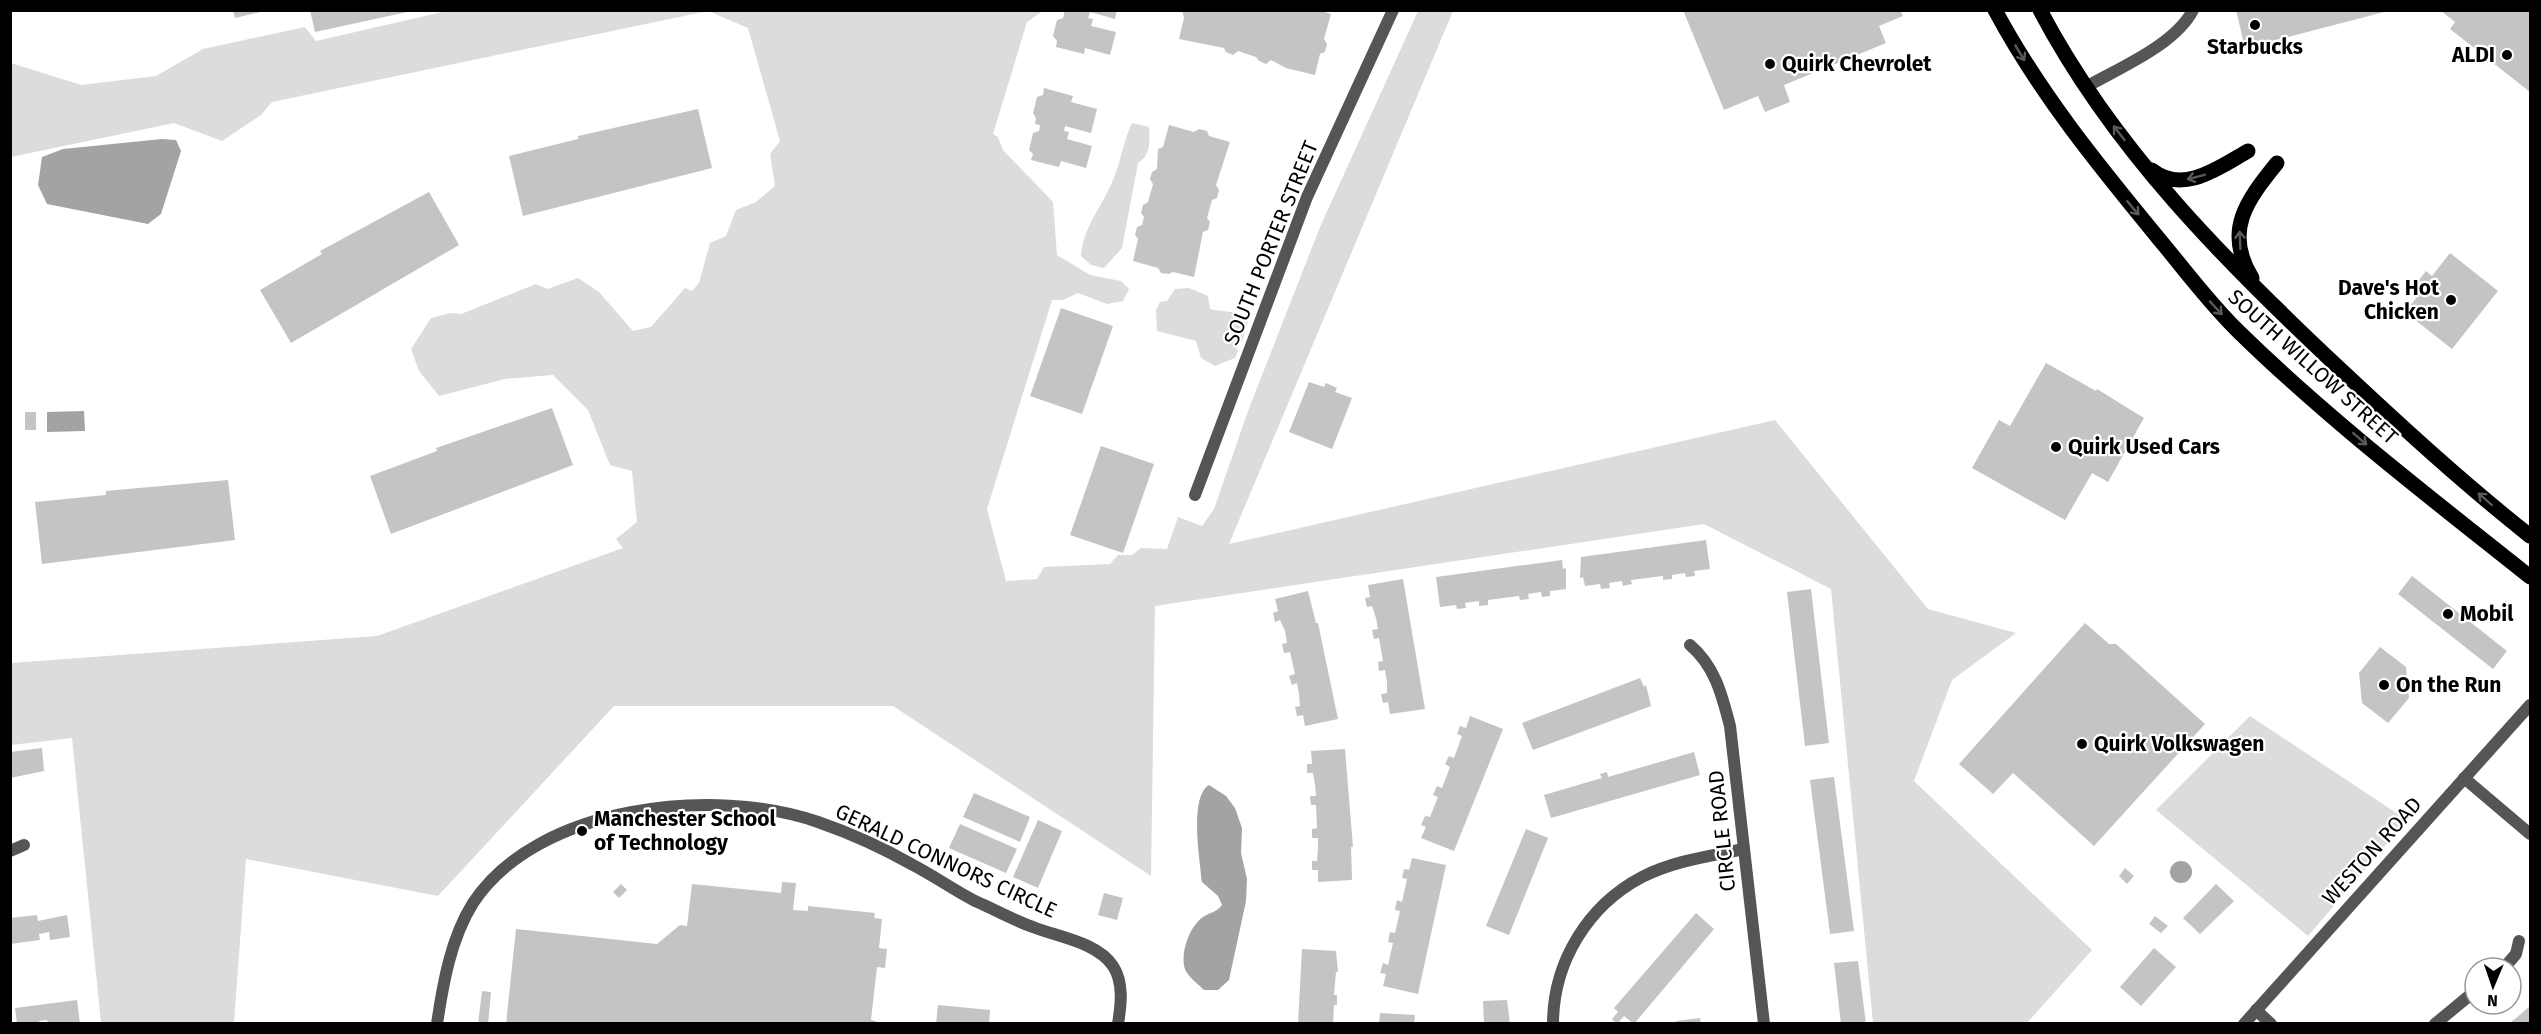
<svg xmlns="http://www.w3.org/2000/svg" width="2541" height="1034" font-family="'Fira Sans',sans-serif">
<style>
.green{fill:#dcdcdc}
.water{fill:#a3a3a3}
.building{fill:#c4c4c4}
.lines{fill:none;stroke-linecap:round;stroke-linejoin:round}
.minor{stroke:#555;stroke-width:12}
.tertiary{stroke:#555;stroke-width:12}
.primary{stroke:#000;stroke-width:15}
.oneway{stroke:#595959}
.poi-dot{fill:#000;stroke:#fff;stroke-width:2}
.labels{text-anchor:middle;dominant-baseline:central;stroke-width:4.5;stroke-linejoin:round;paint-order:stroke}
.poi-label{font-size:21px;font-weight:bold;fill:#000;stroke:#fff;text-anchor:start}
.street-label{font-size:21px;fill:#000;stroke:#fff}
</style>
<rect width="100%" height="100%" fill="#fff"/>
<g class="green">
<polygon points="451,10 1043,11 1027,22 993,134 998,137 1003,150 1053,202 1057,255 1090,275 1121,281 1129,289 1123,301 1107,304 1078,293 1063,300 1052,300 987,509 1006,581 1037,579 1044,567 1110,564 1118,555 1132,555 1141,548 1167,549 1178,517 1202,526 1214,509 1248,411 1320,227 1418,11 1453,11 1229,544 1775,420 1928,609 2016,633 1952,680 1914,781 2092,950 2027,1023 1873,1023 1831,589 1704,524 1155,606 1151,876 893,706 614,706 438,896 246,859 234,1023 101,1023 72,738 11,745 11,663 377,636 623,548 616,539 637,522 632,471 610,465 588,410 553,375 505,379 439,396 419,371 411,349 431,318 450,313 461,314 536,284 547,289 578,278 599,292 633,331 651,327 685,288 692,291 699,283 710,243 726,236 736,210 756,202 775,186 770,154 780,141 748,28 708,11 272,102 261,115 222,141 174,123 11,157 11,63 81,85 156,76 203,49 305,27 316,41"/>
<path d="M1132 123 1149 127C1150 141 1151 155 1138 163L1122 248 1104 268 1091 265 1081 256C1082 229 1103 205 1113 180 1121 161 1123 142 1132 123Z"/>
<path d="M1189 288 1208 296 1210 309C1223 312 1238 311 1249 317L1242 342 1234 344 1238 351 1235 358 1215 366 1201 358 1196 341 1157 331 1156 310 1160 302 1167 301 1175 289Z"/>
<polygon points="2250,716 2407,820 2308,936 2156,810"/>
</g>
<g class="water">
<polygon points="162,139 176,140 181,151 161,214 148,224 47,204 38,185 42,157 63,149"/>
<polygon points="84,411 85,431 47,432 47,412"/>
<path d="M1209 785 1226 796 1235 808 1242 828 1241 853 1247 879 1246 901 1229 980 1218 990H1204C1198 984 1188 977 1185 969 1180 953 1189 927 1203 917 1210 912 1216 913 1222 905L1218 896 1202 882C1200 859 1189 797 1209 785Z"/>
<circle cx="2181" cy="872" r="11"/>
</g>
<g class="building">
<polygon points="233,10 265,10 265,11 235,18"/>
<polygon points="310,10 412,10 412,11 315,32"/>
<polygon points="1065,10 1117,10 1115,19 1090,12 1088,18 1093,19 1091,26 1116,32 1110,55 1085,48 1084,54 1056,47 1057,41 1053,36 1057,20 1063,18"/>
<polygon points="1182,10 1318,10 1331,14 1324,39 1327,44 1325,52 1320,54 1315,75 1286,68 1271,60 1266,64 1259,61 1256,57 1238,51 1233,55 1226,52 1224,48 1179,39 1184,18"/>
<polygon points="1683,10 1900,10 1903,16 1879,26 1886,43 1784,85 1790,102 1765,112 1758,96 1724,110"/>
<polygon points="2236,10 2388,10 2388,11 2245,48"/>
<polygon points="2440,10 2530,10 2530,92 2450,29 2455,22"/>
<polygon points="1044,88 1073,96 1071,102 1097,109 1091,133 1065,126 1064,131 1069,132 1067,139 1092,146 1086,168 1061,161 1059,167 1031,160 1033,154 1029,150 1033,133 1039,131 1040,125 1035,124 1036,118 1033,113 1037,97 1043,95"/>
<polygon points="698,109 712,168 523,216 509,156 578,139 578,136"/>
<polygon points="1169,125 1194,132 1199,129 1207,131 1209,136 1230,142 1216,185 1219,190 1217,198 1212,200 1207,218 1210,222 1208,230 1203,232 1194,277 1173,272 1169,274 1161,273 1158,268 1133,261 1138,239 1135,235 1137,227 1142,225 1144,217 1141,213 1143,205 1148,202 1153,184 1150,179 1152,172 1157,169 1158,149 1163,147"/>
<polygon points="429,192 459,245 291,343 260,290 322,254 320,251"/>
<polygon points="2450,253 2498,291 2452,349 2405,312 2422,291 2415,285 2426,271 2432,276"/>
<polygon points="1061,308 1113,326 1082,414 1030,396"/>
<polygon points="2046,363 2096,391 2097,389 2144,418 2108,482 2092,473 2065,520 1972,468 1999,420 2010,426"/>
<polygon points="1309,382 1324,387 1326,383 1337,388 1335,392 1352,398 1332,449 1289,432"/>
<polygon points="552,408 573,465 391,534 370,476 437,451 436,448"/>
<rect x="25" y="412" width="11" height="18"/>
<polygon points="1101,446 1154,464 1123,553 1070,535"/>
<polygon points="228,480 235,540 42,564 35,502 106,495 106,491"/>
<polygon points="1706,540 1710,569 1694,571 1695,576 1686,577 1685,573 1672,575 1672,579 1663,580 1663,576 1631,580 1632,584 1623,586 1622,581 1609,583 1610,588 1601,589 1600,584 1585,586 1583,577 1580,578 1581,557"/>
<polygon points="1562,560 1563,569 1566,568 1566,589 1550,591 1550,596 1542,597 1541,592 1528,594 1529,599 1520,600 1519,596 1488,600 1488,605 1479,606 1479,601 1465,603 1466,608 1457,609 1456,605 1440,607 1436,577"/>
<polygon points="2412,576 2507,651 2493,669 2398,594"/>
<polygon points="1403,579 1425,709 1390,714 1388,702 1383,703 1381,694 1387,693 1387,682 1385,670 1379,671 1378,662 1383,661 1379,638 1374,639 1372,630 1378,629 1376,618 1372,606 1367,607 1365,598 1370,597 1368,585"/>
<polygon points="1811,589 1829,743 1805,746 1787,592"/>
<polygon points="1308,591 1316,623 1318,623 1338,719 1305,726 1303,715 1297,716 1295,707 1300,706 1299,694 1297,683 1292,685 1289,676 1295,674 1290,652 1284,653 1282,644 1287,643 1285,631 1280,620 1275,622 1273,613 1278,611 1275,599"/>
<polygon points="2085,623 2109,644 2116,644 2205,724 2094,846 2013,773 1993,794 1959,764"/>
<polygon points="2380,647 2406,667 2409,698 2388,723 2362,703 2359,673"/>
<polygon points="1640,678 1644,687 1646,685 1651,706 1533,750 1522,723"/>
<polygon points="1470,716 1503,729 1454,851 1421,838 1426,827 1421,825 1425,816 1430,817 1438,797 1433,795 1437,786 1442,788 1450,767 1445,764 1449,756 1454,758 1462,736 1457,734 1460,726 1466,728"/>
<polygon points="42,748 44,771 10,778 10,752"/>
<polygon points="1345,749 1353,847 1351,847 1352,880 1318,882 1318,870 1312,870 1312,861 1317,861 1318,849 1318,838 1312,838 1312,829 1317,828 1316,805 1311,805 1310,796 1316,796 1315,784 1313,773 1307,773 1307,764 1312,764 1311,751"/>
<polygon points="1694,752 1700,775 1551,818 1544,795 1602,778 1600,774 1607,772 1608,777"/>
<polygon points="1834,777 1854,931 1830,934 1810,780"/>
<polygon points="974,793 1030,817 1020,842 963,817"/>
<polygon points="1038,820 1062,831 1038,888 1013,877"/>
<polygon points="960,824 1017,849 1006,873 949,848"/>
<polygon points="1526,829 1548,838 1509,935 1486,926"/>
<polygon points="1412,858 1446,865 1418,994 1383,986 1386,974 1380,973 1383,963 1388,965 1393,943 1388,942 1390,932 1395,933 1400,911 1395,910 1397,900 1402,902 1407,879 1402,878 1404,869 1409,870"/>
<polygon points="2125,868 2134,876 2127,884 2119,876"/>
<polygon points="782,882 796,883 793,910 808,911 808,906 875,913 874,918 882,919 879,948 887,949 885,968 877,967 871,1020 876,1021 875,1024 506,1024 516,929 657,944 680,925 687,926 692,884 781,893"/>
<polygon points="621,884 627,890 619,898 613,892"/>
<polygon points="2216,884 2234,901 2200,934 2183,918"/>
<polygon points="1104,893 1123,898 1117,920 1098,915"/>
<polygon points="1696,913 1714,929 1634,1024 1624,1016 1617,1024 1612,1019 1618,1012 1614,1008"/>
<polygon points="37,915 38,921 67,915 70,937 50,940 49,932 39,934 40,940 10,944 10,918"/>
<polygon points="2155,916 2168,926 2161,933 2149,924"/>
<polygon points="2154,948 2176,967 2141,1006 2120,987"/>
<polygon points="1302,949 1336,951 1338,972 1336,972 1334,995 1337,995 1337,1005 1334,1005 1333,1024 1298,1024"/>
<polygon points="1858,961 1866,1024 1841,1024 1834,963"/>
<polygon points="482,991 491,992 488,1024 478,1024"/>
<polygon points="77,1000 80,1024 48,1024 47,1020 39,1021 40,1024 17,1024 15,1008"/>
<polygon points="1507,1000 1510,1024 1484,1024 1483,1001"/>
<polygon points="938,1005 990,1010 989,1024 936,1024"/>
<polygon points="2530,1006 2530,1024 2508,1024 2515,1019"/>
<polygon points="1380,1013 1415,1015 1414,1024 1379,1024"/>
<polygon points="1700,1018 1701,1024 1677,1024 1676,1021"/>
</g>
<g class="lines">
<g class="minor">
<path d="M2086 87C2119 68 2175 45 2193 10"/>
<polyline points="1195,495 1307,197 1393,10"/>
<path d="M1690 645C1715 666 1722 695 1730 726L1764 1024"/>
<polyline points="2464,778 2530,834"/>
<polyline points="10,851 24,845"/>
<polyline points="2504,968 2516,954 2519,941"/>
<polyline points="2256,1010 2271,1024"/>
<path d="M437 1024C443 983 451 938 473 903 537 805 715 786 818 822 850 833 883 848 913 865 934 876 954 890 975 901 994 909 1013 920 1033 927 1058 937 1097 942 1113 966 1124 983 1121 1005 1118 1024"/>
<path d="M1553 1024C1553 963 1587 906 1642 877 1673 861 1710 856 1744 849"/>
<polyline points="2435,1024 2475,991"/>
</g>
<polyline class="tertiary" points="2244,1024 2530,705"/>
<g class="primary">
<path d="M1995 10C2040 94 2099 166 2159 239 2185 270 2209 303 2239 332 2330 421 2431 498 2530 577"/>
<path d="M2040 10C2113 149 2226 262 2339 368 2401 426 2463 483 2530 536"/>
<path d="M2152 170C2183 195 2220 167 2248 151"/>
<path d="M2252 278C2223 231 2247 200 2277 163"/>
</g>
</g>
<defs><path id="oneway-shaft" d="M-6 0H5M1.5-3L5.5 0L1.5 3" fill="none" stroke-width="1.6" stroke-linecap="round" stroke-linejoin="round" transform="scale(1.5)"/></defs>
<g class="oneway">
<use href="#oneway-shaft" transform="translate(2020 53) rotate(59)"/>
<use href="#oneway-shaft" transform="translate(2119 133) rotate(-128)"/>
<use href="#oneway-shaft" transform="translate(2196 177) rotate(166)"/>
<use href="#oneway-shaft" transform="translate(2133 208) rotate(50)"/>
<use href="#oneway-shaft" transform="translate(2240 240) rotate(-92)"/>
<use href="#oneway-shaft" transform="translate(2216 308) rotate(47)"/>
<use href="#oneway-shaft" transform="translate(2360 439) rotate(41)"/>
<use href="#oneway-shaft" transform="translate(2485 499) rotate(-139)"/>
</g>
<g class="poi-dot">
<circle cx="2255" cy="25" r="6"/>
<circle cx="2507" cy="55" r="6"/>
<circle cx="1770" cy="64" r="6"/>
<circle cx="2451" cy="300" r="6"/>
<circle cx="2056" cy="447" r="6"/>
<circle cx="2448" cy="614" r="6"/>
<circle cx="2384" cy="685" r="6"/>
<circle cx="2082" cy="744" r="6"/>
<circle cx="582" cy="831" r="6"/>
</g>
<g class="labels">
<g class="poi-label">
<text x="2255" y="47" text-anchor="middle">Starbucks</text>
<text x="2495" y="55" text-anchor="end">ALDI</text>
<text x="1782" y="64">Quirk Chevrolet</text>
<text x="2439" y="288" text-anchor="end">Dave's Hot<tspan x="2439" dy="24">Chicken</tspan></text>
<text x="2068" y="447">Quirk Used Cars</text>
<text x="2460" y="614">Mobil</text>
<text x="2396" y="685">On the Run</text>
<text x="2094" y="744">Quirk Volkswagen</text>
<text x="594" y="819">Manchester School<tspan x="594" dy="24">of Technology</tspan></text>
</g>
<g class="street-label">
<text transform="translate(1271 243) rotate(-68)">SOUTH PORTER STREET</text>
<text transform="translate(2313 367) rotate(42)">SOUTH WILLOW STREET</text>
<text transform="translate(1722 831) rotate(-96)">CIRCLE ROAD</text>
<text transform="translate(2372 851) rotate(-48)">WESTON ROAD</text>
<text transform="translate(946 861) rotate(25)">GERALD CONNORS CIRCLE</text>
</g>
</g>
<rect width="2541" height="1034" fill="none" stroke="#000000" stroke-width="24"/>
<g transform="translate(2493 986) rotate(182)"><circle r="28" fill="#ffffff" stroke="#999999" stroke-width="1.5"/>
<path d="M0-4.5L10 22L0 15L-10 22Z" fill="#000000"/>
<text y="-9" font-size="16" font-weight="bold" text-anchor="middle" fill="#000000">N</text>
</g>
</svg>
